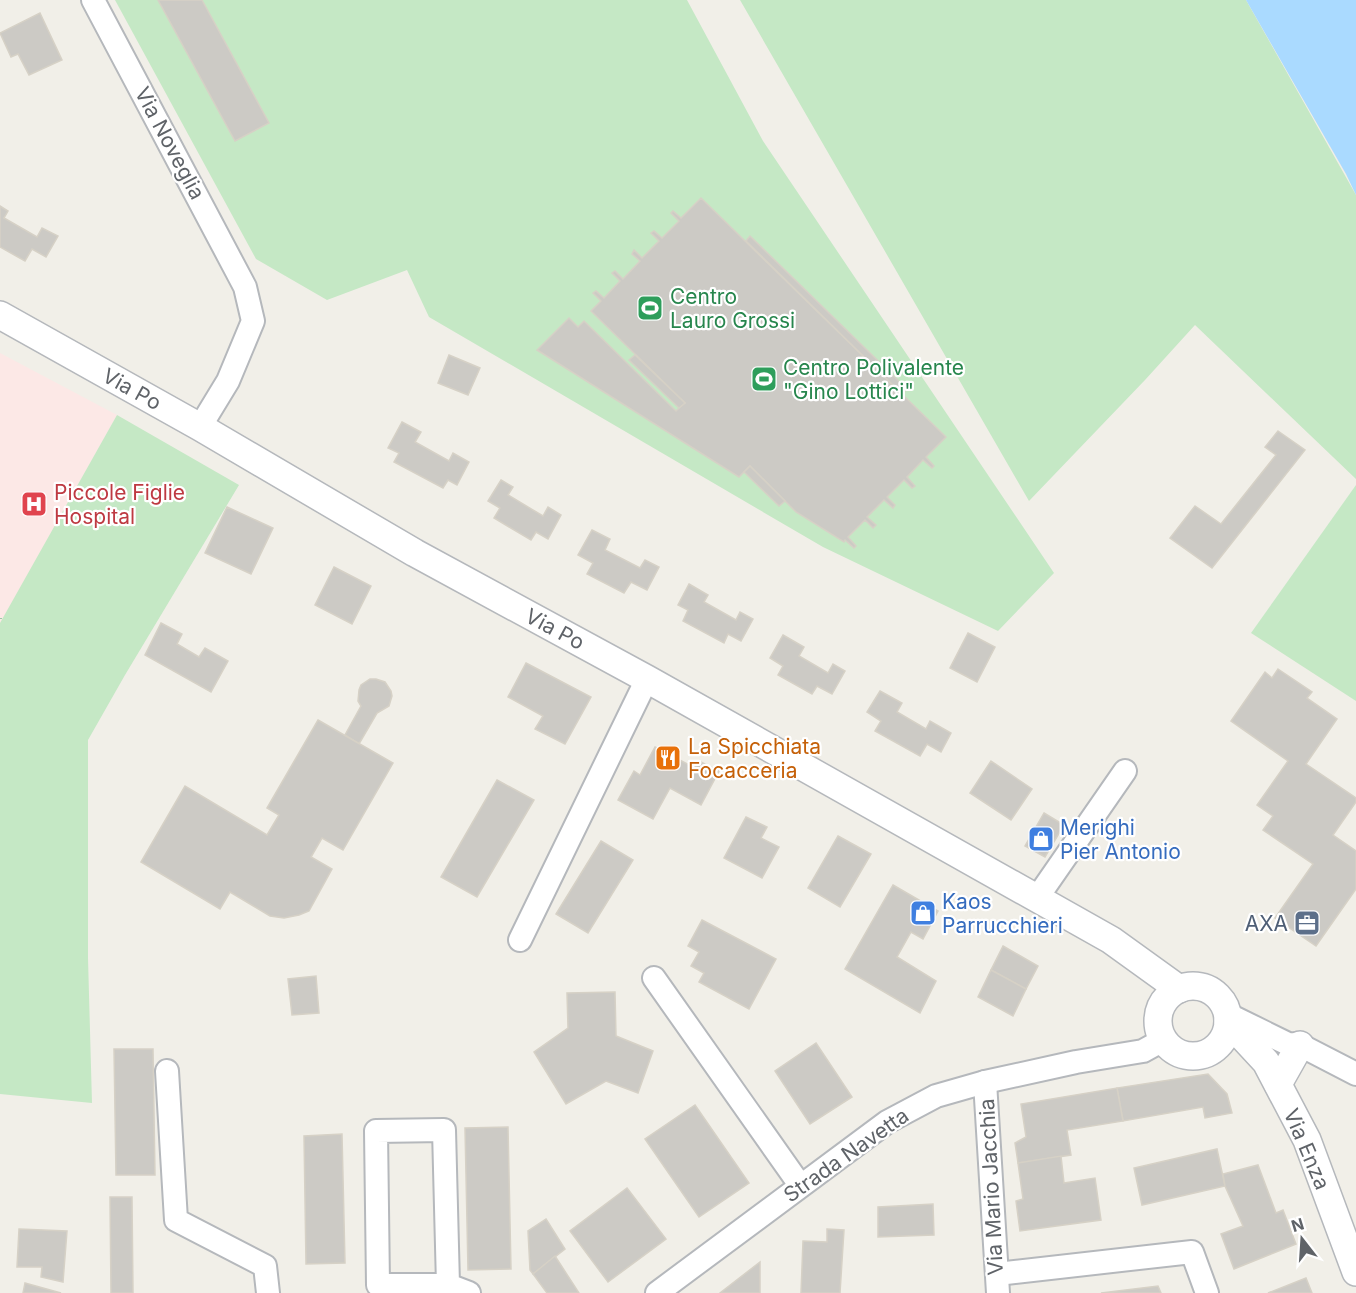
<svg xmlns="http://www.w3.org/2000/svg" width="1356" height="1293" font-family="Inter,sans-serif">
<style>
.medical{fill:#fce8e6}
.green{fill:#c5e8c5}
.water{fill:#aadaff}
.building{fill:#cccac5;stroke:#d6d1c6;stroke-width:1.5}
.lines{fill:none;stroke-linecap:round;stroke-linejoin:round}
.minor-casing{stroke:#b5b8bc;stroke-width:26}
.tertiary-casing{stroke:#b5b8bc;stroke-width:30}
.path{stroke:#9cc7a9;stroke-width:4;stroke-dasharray:6 3;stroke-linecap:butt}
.minor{stroke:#fff;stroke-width:22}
.tertiary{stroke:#fff;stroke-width:27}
.labels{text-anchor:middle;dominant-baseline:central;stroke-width:4.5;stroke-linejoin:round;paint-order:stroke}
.street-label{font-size:21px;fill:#5f6368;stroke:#fff}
.leisure-label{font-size:21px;fill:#27864d;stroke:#fff;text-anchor:start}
.health-label{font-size:21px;fill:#be3a42;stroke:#fff;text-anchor:start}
.food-label{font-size:21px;fill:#c56008;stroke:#fff;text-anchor:start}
.shop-label{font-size:21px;fill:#366cbe;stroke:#fff;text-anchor:start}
.service-label{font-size:21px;fill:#4e5e75;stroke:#fff;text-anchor:end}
</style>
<rect width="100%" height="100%" fill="#f1efe8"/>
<polygon class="medical" points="0,353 117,415 0,625"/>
<g class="green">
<polygon points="115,0 687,0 763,141 1054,573 998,631 823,547 429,317 407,270 327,300 256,259"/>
<polygon points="740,0 1246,0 1356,195 1356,479 1195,325 1145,380 1029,501"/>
<polygon points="117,415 239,485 125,675 88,740 88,958 92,1103 0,1094 0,623"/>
<polygon points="1356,485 1356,701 1251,633"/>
</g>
<polygon class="water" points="1246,0 1356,0 1356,195 1346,174"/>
<g class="building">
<polygon points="158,0 202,0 269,123 235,141"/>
<polygon points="40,13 62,60 29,75 18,54 11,57 0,33"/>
<polygon points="701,198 946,437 926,457 934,466 932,468 923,460 907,477 915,486 912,488 904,480 887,497 895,505 893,508 884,500 867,517 876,525 873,528 865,520 848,537 856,546 854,548 845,540 844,542 796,512 750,466 739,477 537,350 569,318 578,327 584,321 676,411 679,408 685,403 591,311 601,301 593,293 596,291 604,298 620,281 612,273 615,271 623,279 640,261 632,254 634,250 642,258 659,241 651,233 654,231 662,238 679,221 671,213 673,211 681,218"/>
<polygon points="0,206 8,211 4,218 37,237 42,228 58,236 46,257 32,249 25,261 0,247"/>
<polygon points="750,236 907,389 902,394 746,241"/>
<polygon points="449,355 480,368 468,395 438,383"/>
<polygon points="635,355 685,403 679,408 629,360"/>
<polygon points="402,422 421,432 415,442 449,461 453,453 469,462 457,485 448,480 443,488 394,462 399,453 388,448"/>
<polygon points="1278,431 1305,450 1212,568 1170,538 1195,506 1221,524 1276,455 1265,447"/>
<polygon points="750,466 785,501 779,506 744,472"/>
<polygon points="501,480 513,487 508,495 543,516 548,507 561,515 548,539 536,532 531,540 494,518 500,508 488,501"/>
<polygon points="227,507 273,528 251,574 205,553"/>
<polygon points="592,530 610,539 605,550 640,568 645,560 659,567 647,590 631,582 624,593 587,574 593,563 578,555"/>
<polygon points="334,567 371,586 352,624 315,605"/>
<polygon points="689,584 708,595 704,602 736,620 740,612 753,619 741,641 728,634 724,643 683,621 688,610 678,605"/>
<polygon points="161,623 182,634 177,644 199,657 205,648 228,661 211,692 145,655"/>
<polygon points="968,633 995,647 977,682 950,668"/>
<polygon points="783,635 804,647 799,656 828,673 833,664 845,671 832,694 817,686 812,694 778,675 783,666 770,658"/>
<polygon points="526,663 591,697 565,744 535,729 543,716 508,697"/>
<polygon points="1278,669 1312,692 1307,698 1337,719 1306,764 1356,798 1356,802 1333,835 1356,851 1356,889 1316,946 1275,918 1313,864 1263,830 1273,816 1257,805 1288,761 1231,721 1265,672 1272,678"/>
<polygon points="370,679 376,679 385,682 391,691 392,696 389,706 377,713 359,744 345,735 361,706 358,701 359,690 361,685"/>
<polygon points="880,691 902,703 897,712 926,729 930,721 951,733 941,752 927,744 920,756 875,731 881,721 867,712"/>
<polygon points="318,720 393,763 343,850 322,838 311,857 332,869 309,911 299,915 284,918 270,916 230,892 220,909 141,862 185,786 267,835 279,815 267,808"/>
<polygon points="655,747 695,768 699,761 719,771 701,805 670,788 653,819 618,800 634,771 640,775"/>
<polygon points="991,761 1032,789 1011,820 970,793"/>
<polygon points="497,780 534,800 477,897 441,877"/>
<polygon points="1044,813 1064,825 1045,857 1025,846"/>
<polygon points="746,817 767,827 761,838 779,847 762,878 724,858"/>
<polygon points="838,836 871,854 840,907 808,888"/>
<polygon points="601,841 633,860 588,933 556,914"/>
<polygon points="893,885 938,911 923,939 911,932 897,957 936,981 920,1013 845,969"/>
<polygon points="702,920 776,959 749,1009 699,982 704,973 691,966 699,952 688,946"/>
<polygon points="1003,946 1038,966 1026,989 991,970"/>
<polygon points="991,970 1026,989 1013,1016 978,997"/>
<polygon points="316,976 319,1013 292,1015 288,979"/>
<polygon points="615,992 616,1036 653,1051 638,1093 606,1081 566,1104 534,1052 568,1028 567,993"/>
<polygon points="816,1043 852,1097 810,1124 775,1071"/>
<polygon points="114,1049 153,1049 155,1175 116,1175"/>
<polygon points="1208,1074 1227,1094 1232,1113 1205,1118 1203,1107 1123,1121 1117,1088"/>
<polygon points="1117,1088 1123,1121 1067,1130 1071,1155 1018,1163 1015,1143 1026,1137 1021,1104"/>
<polygon points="695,1105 749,1183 699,1217 645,1139"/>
<polygon points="508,1127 511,1269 468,1270 465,1128"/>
<polygon points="342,1134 345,1263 306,1264 304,1136"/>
<polygon points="1217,1149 1225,1186 1142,1205 1134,1168"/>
<polygon points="1061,1156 1064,1183 1095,1178 1101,1220 1020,1231 1016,1201 1023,1199 1018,1163"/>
<polygon points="1258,1165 1276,1213 1283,1210 1296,1244 1234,1269 1221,1234 1243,1226 1225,1186 1223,1174"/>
<polygon points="627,1188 666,1239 608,1282 570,1231"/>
<polygon points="110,1197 132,1197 133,1293 111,1293"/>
<polygon points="933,1204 934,1235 878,1237 878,1207"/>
<polygon points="546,1219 565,1249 533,1274 530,1270 528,1231"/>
<polygon points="19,1229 67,1231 63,1282 41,1277 42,1267 17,1267"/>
<polygon points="827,1229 844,1230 840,1293 801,1293 803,1241 827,1242"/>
<polygon points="555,1256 579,1293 547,1293 533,1274"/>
<polygon points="760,1262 760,1293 720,1293"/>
<polygon points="1306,1278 1312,1293 1268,1293"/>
<polygon points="25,1283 61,1293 23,1293"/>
<polygon points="1158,1286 1161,1293 1101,1293"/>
</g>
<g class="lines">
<g class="minor-casing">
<g id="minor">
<polyline points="93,0 245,287 253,321 228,381 200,427"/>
<polyline points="1037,898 1125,771"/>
<polyline points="520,940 647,679"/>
<polyline points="654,978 800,1185"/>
<polyline points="1227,1014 1288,1044 1300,1045 1356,1074"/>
<polyline points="167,1071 176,1220 265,1266 268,1293"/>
<polyline points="985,1082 998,1293"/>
<polyline points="997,1274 1192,1252 1207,1293"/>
<polyline points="448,1285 444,1130 376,1131 378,1285 448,1285 469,1293"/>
<polyline points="657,1293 887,1122 936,1096 985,1082 1076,1062 1143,1051 1163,1040"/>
</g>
</g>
<g class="tertiary-casing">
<g id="tertiary">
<polyline points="0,315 200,427 415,553 647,679 1111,940 1179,989"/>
<circle cx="1193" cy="1021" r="35"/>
<polyline points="1228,1021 1266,1062 1307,1140 1356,1272"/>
<polyline points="1278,1084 1300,1045"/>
</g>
</g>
<polyline class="path" points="0,619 0,618"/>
<use href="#minor" class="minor"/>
<use href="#tertiary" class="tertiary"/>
</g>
<defs>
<g id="stadium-square" transform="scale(1.35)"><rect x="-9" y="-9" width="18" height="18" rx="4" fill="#2e9e5b" stroke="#fff"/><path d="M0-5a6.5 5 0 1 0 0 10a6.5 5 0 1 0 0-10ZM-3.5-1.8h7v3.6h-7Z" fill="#fff"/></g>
<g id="hospital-square" transform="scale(1.35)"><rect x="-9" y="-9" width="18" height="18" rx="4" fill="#e0444e" stroke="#fff"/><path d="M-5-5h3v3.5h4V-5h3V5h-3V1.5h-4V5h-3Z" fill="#fff"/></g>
<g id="restaurant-square" transform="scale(1.35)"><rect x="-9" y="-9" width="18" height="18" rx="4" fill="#e8710a" stroke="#fff"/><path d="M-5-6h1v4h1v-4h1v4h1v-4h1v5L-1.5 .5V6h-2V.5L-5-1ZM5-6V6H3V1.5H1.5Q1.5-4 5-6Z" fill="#fff"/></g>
<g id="shop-square" transform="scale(1.35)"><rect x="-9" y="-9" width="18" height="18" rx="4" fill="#3f7fe0" stroke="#fff"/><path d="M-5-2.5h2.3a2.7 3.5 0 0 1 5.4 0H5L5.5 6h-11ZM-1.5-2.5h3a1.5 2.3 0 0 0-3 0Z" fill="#fff"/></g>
<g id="office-square" transform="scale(1.35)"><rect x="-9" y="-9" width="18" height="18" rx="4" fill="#5c6f8a" stroke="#fff"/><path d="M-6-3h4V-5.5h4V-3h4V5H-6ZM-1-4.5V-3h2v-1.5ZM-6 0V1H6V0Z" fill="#fff"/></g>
</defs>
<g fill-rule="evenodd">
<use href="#stadium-square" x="650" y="308"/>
<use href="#stadium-square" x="764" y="379"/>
<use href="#hospital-square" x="34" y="504"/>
<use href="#restaurant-square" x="668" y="758"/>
<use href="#shop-square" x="1041" y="839"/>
<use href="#shop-square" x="923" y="913"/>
<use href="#office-square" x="1307" y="923"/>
</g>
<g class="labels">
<g class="street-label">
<text transform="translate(170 143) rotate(62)">Via Noveglia</text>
<text transform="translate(132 389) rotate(29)">Via Po</text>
<text transform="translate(555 629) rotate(28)">Via Po</text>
<text transform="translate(1307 1149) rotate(67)">Via Enza</text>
<text transform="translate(846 1155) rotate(-35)">Strada Navetta</text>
<text transform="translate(991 1187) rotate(-93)">Via Mario Jacchia</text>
</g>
<g class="leisure-label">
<text x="670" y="296">Centro<tspan x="670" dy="24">Lauro Grossi</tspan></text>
<text x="783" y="367">Centro Polivalente<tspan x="783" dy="24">"Gino Lottici"</tspan></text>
</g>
<g class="health-label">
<text x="54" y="492">Piccole Figlie<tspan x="54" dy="24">Hospital</tspan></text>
</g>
<g class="food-label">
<text x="688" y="746">La Spicchiata<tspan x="688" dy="24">Focacceria</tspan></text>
</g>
<g class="shop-label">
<text x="1060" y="827">Merighi<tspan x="1060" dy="24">Pier Antonio</tspan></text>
<text x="942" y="901">Kaos<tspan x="942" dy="24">Parrucchieri</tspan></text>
</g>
<g class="service-label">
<text x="1288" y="923">AXA</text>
</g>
</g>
<g transform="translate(1302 1239) rotate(343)" stroke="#ffffff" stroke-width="4.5" paint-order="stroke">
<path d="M0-4.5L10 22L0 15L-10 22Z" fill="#5f6368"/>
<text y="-9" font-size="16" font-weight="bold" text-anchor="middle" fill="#5f6368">N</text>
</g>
</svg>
